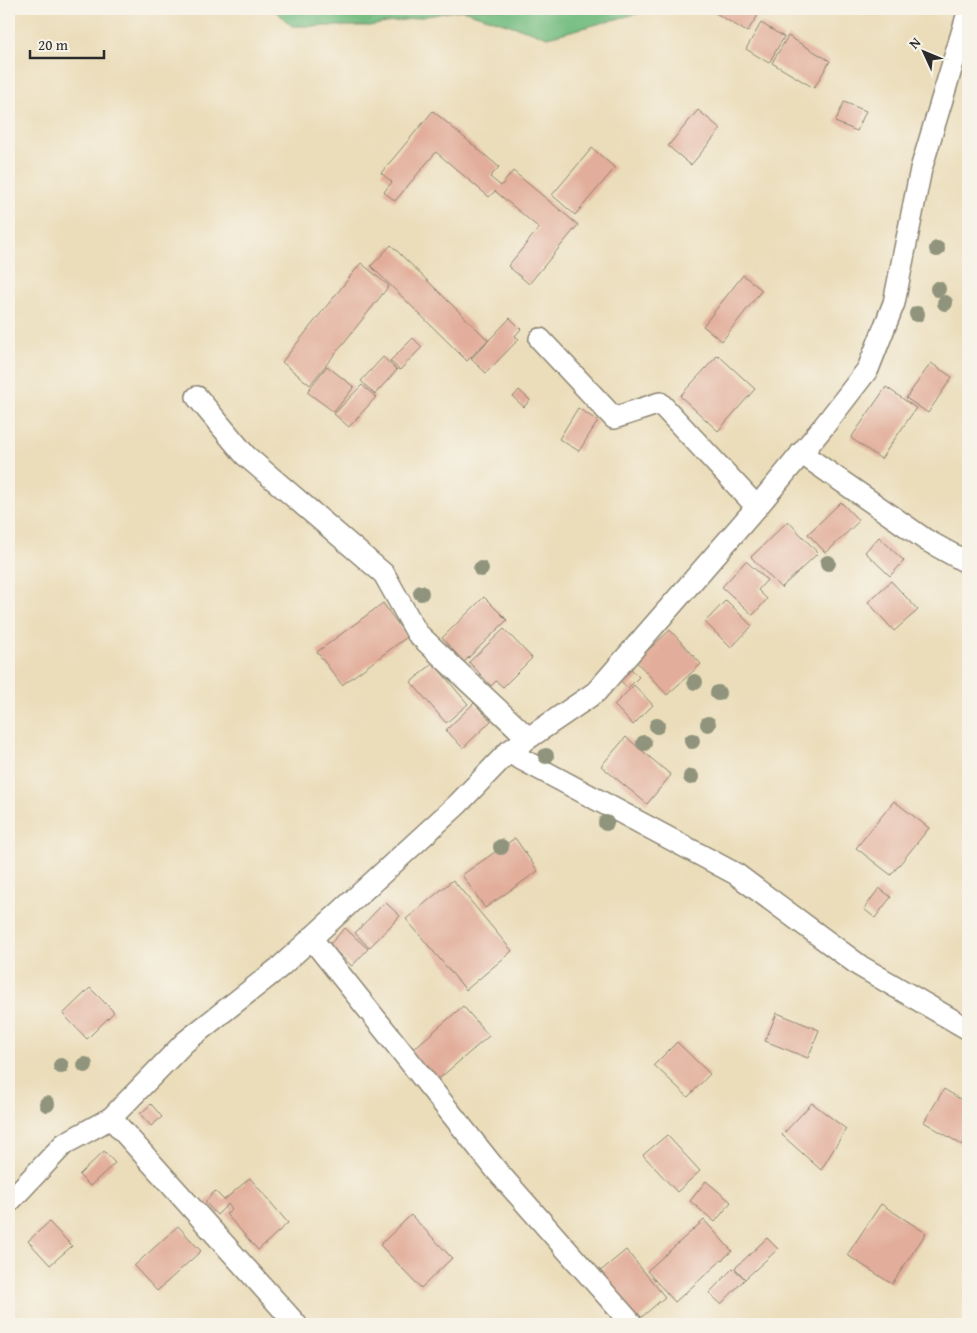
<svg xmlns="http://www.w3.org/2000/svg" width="977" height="1333" font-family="'Gentium Book Plus',serif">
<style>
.forest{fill:#77be83;stroke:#517457}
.building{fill:#e2ad9a}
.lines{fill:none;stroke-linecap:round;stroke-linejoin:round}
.street-casing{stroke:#8b8472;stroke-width:24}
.street{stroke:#fff;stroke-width:21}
.tree{fill:#90947b}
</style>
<rect width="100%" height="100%" fill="#f7f3e8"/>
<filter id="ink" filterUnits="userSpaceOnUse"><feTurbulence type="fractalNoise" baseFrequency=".02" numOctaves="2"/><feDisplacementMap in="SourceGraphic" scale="10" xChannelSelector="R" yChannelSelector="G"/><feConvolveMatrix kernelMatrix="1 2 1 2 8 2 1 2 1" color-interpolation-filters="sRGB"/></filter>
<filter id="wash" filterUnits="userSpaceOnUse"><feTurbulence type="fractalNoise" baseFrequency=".0096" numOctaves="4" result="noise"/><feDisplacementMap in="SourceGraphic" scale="20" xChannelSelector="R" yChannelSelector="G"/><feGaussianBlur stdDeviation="1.12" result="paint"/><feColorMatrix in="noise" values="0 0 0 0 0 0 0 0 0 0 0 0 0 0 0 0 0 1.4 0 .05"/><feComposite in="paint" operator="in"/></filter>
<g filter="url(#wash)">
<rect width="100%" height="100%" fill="#ebddba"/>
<polygon class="forest" points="273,9 655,9 548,37 462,10 369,26 292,26"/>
<g id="blocks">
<g class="building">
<polygon points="709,9 762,9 747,32"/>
<polygon points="761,23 784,37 769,63 746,49"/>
<polygon points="788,36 830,61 814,88 772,63"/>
<polygon points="844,102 866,111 857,131 835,122"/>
<polygon points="698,110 721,129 691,165 668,146"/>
<polygon points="433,111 499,167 490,177 501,186 513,171 578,225 529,284 508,266 539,228 495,191 489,197 436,152 395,201 384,192 392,182 381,173"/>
<polygon points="592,148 615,168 575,215 552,195"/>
<polygon points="391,245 488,340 467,361 371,266"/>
<polygon points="361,263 389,286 310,385 282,362"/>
<polygon points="743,275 762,290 722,341 703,326"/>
<polygon points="510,318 521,329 515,336 519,339 486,373 471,359"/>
<polygon points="413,338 422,347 400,370 390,361"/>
<polygon points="718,355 755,389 718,431 680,396"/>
<polygon points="383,357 397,370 375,394 361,381"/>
<polygon points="931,363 952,377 928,413 906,398"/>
<polygon points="327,366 354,387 334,412 307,392"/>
<polygon points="362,385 376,397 349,427 334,414"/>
<polygon points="886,387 916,408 881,459 851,438"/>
<polygon points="519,390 530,400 524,407 513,397"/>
<polygon points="578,408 598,421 579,451 559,439"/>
<polygon points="841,502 859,521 826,553 808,534"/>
<polygon points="788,521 818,553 781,588 751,557"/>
<polygon points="879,537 904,561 890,576 865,552"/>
<polygon points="746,561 767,580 758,590 767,599 753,615 722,587"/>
<polygon points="891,581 918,610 894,631 868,602"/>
<polygon points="484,597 507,620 464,662 442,638"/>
<polygon points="726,600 752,626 731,648 705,622"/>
<polygon points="383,603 407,637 342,685 317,652"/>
<polygon points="504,629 532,658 503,687 496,681 491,686 469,662"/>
<polygon points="670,630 701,664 667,695 636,661"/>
<polygon points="433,663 468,704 446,723 411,682"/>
<polygon points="626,664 639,677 628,688 615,676"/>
<polygon points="634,685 653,705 633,725 614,705"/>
<polygon points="474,703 491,721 463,748 446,730"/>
<polygon points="626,737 671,775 647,804 601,766"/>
<polygon points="894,801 929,828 891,875 856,848"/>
<polygon points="515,838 538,871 485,908 462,875"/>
<polygon points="453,880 512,951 466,990 406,919"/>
<polygon points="879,888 891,897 875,918 864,909"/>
<polygon points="385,902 400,916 369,948 355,933"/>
<polygon points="345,928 368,949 352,966 329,945"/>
<polygon points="90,988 114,1012 87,1039 63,1014"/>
<polygon points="463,1006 489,1036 435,1082 410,1052"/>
<polygon points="777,1013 819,1030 808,1058 765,1041"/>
<polygon points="677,1042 710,1074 688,1097 654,1065"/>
<polygon points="944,1089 968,1104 968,1135 962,1145 924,1122"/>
<polygon points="812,1103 846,1129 821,1170 782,1135"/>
<polygon points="151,1104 162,1117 151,1126 140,1114"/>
<polygon points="667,1135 700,1171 677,1192 643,1155"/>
<polygon points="104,1151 115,1163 90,1186 79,1175"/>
<polygon points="250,1178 288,1223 258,1250 226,1214 232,1209 228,1204 217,1215 205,1202 215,1191 224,1200"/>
<polygon points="706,1181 731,1202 715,1222 690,1201"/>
<polygon points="881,1204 926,1233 892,1284 847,1255"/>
<polygon points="411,1215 452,1258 421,1288 380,1245"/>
<polygon points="704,1220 732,1251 675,1302 647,1271"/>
<polygon points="49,1222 72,1246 50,1265 28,1241"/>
<polygon points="178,1226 201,1251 157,1291 134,1266"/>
<polygon points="767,1238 778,1249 745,1279 735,1268"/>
<polygon points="626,1250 665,1297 637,1321 597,1274"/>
<polygon points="733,1268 745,1279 721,1304 709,1293"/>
</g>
</g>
</g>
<g filter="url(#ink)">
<use href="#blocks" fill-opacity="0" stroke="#8b8472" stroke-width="1"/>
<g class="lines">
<g class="street-casing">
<g id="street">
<polyline points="540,339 614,418 660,403 757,507"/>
<polyline points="197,397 245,455 384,574 417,633 528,738"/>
<polyline points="801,453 926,540 968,563"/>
<polyline points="508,752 736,874 860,966 968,1029"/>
<polyline points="311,938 497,1171 632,1324"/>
<polyline points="111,1118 296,1324"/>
<polyline points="9,1202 64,1144 111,1118 185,1042 280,967 458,804 508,752 596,692 757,507 824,426 868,369 894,303 921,169 968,13"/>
</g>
</g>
<use href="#street" class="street"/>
</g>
<g class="tree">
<circle cx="937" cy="249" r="8"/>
<circle cx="938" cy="289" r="8"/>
<circle cx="945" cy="303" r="8"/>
<circle cx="917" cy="314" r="8"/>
<circle cx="828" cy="563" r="8"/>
<circle cx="481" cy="569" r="8"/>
<circle cx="421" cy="593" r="8"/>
<circle cx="695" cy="682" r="8"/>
<circle cx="718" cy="693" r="8"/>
<circle cx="708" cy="724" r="8"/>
<circle cx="657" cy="726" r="8"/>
<circle cx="692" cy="741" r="8"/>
<circle cx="644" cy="743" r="8"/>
<circle cx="546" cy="756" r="8"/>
<circle cx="691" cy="777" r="8"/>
<circle cx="606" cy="823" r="8"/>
<circle cx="501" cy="847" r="8"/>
<circle cx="85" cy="1065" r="8"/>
<circle cx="61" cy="1066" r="8"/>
<circle cx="47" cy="1104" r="8"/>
</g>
</g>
<rect width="977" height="1333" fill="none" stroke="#f7f3e8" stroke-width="30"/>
<g transform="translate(924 52) rotate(314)" stroke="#f7f3e8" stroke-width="4" paint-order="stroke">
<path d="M0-4L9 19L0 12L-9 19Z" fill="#2b2b2b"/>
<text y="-8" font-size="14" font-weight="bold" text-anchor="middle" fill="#2b2b2b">N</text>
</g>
<path d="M30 50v8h74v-8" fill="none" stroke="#2b2b2b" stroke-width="2.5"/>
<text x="38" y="50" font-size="15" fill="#2b2b2b" stroke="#f7f3e8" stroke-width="4" paint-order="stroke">20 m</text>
</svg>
